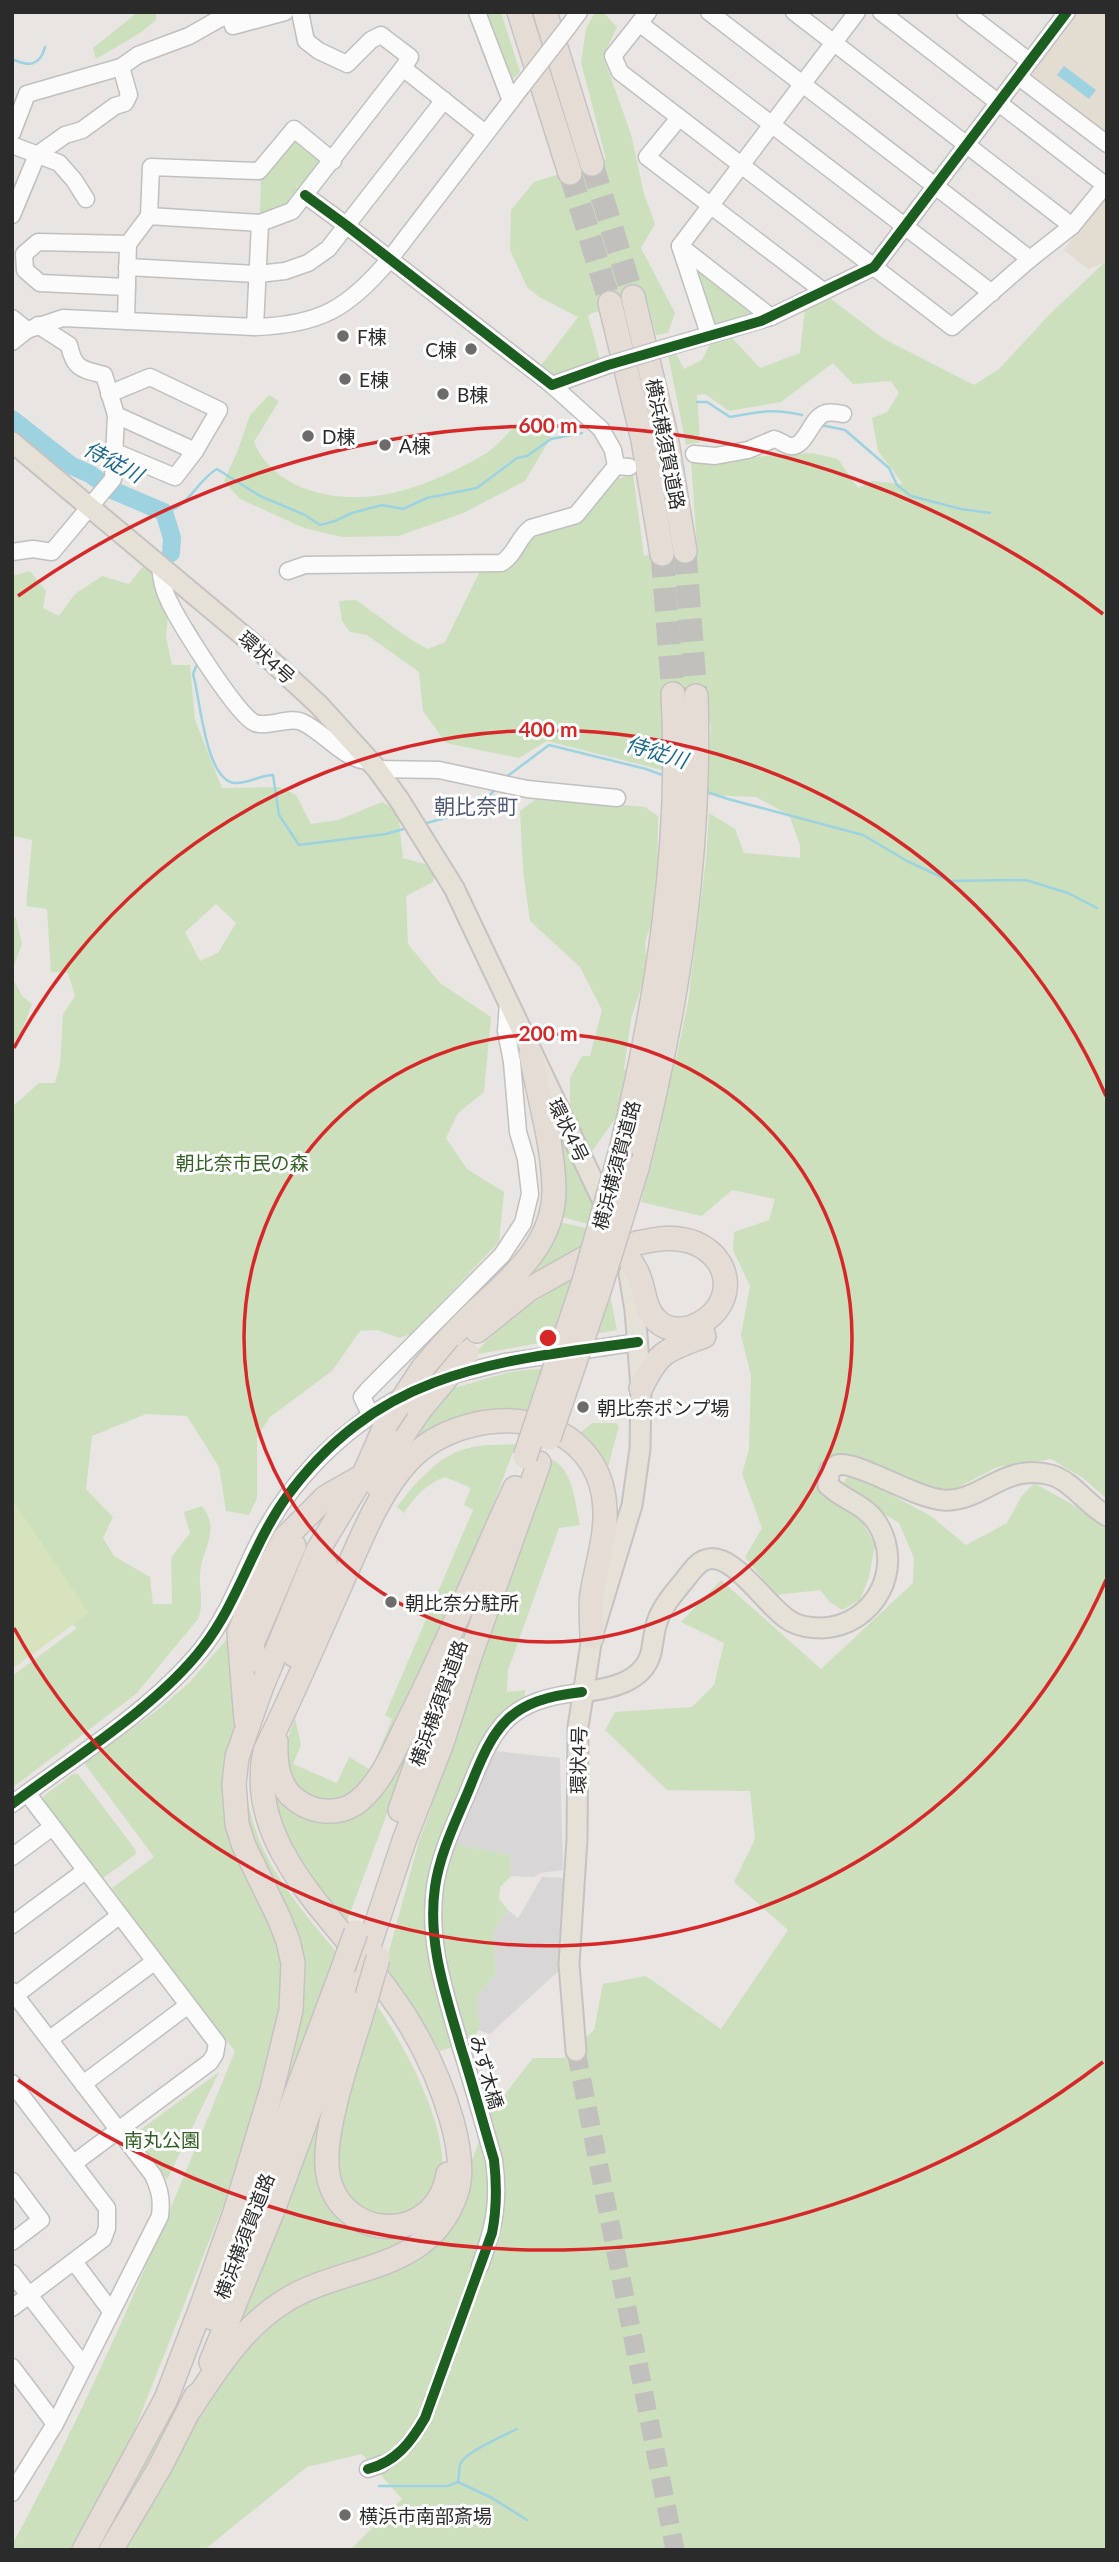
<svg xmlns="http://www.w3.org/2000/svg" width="1119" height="2562" font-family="Lato,'Noto Sans JP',sans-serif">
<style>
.industrial{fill:#d9d6d8}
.education{fill:#e2dcd1}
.green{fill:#cde0be;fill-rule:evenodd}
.pitch{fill:#d6e3bd}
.water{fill:#9dd2e1}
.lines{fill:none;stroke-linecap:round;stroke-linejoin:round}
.stream{stroke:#9dd2e1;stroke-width:2.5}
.river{stroke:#9dd2e1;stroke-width:18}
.minor-tunnel{stroke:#c2c0bd;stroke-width:16;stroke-dasharray:16 8;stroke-linecap:butt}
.major-tunnel{stroke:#c2c0bd;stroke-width:19;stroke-dasharray:19 10;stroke-linecap:butt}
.highway-tunnel{stroke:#c2c0bd;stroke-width:23;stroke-dasharray:23 11;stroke-linecap:butt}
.minor-casing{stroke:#c1c0c0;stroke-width:19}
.major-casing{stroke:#c5c3c2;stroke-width:23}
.highway-casing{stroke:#c5c3c2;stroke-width:26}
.minor{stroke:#fcfbfb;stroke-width:16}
.major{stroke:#e5e1d6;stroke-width:19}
.highway{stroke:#e6dcd6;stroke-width:23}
.minor-bridge-casing{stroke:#c1c0c0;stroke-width:19;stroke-linecap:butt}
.highway-bridge-casing{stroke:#c5c3c2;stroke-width:26;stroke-linecap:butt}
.minor-bridge{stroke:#fcfbfb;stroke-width:16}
.highway-bridge{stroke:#e6dcd6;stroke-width:23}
.cycleway-casing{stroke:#fff;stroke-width:15}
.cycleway{stroke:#1b5e20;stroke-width:10}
.ring{fill:none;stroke:#d62828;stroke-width:3.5}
.poi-dot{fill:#6d6c6b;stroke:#fff;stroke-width:2.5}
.labels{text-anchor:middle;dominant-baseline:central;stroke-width:6;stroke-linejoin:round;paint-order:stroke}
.poi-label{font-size:19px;fill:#2b2b2b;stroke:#fff;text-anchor:start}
.street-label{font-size:19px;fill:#2b2b2b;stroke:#fff}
.park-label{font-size:19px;fill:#316022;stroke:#fff}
.water-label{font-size:21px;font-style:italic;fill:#1c6a8d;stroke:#fff}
.neighbourhood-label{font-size:21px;fill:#505877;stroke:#fff}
.centre{fill:#d62828;stroke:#fff;stroke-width:3.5}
.ring-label{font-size:21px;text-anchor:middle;font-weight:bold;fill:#d62828;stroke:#fff;stroke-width:6;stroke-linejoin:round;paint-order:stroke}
</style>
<rect width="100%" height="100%" fill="#e8e5e2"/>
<g class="industrial">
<polygon points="495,1751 560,1758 563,1870 540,1873 534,1877 511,1876 510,1855 456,1845"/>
<polygon points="542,1877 566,1878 564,1966 490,2034 478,2030 481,2024 477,2014 477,1995 496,1975 493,1931 508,1910 518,1918"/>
</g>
<g class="education">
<polygon points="1077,12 1107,12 1107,137 1032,74"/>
<polygon points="1107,191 1107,262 1088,269 1064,250"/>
</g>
<g class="green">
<polygon points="138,12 156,12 156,20 140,33 96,59 93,48"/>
<polygon points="483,12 501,12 520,72 509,83"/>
<polygon points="595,12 603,12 617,27 603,56 631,134 644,194 655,224 641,248 675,313 668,333 656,335 647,300 592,313 588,316 600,360 554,378 540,367 578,317 539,297 527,287 510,250 511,210 534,182 606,159 581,62 586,29"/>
<polygon points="294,135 325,159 286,210 260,217 261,175"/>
<path d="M1107 260V1499L1083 1478 1051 1459 997 1467 949 1492 924 1490 855 1457 836 1455 821 1468C821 1507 827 1494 854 1512 863 1518 869 1536 875 1545L869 1577 860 1600 842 1610 830 1602 820 1590 776 1595 745 1557 762 1528 742 1474 749 1449 751 1375 741 1335 750 1286 733 1250 734 1232 769 1220 775 1199 732 1190 702 1216 641 1202 661 1126 666 1086 677 1055 688 1002 706 859 709 813 735 829 744 853 800 858V845L789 815 756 797 706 795 711 726 702 697 682 687H664L662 770 547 741 519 758 446 743 423 711 419 672 367 635 350 632 342 621 339 601 356 600 410 639 428 649 445 642 481 569 528 536 580 520 614 480 633 474 644 556 697 548 691 461 812 453 838 459 858 488 872 481 903 484 878 451 872 418 887 412 899 393 891 381 853 384 833 363 781 402 729 411 705 394 697 395 700 442 686 445 668 354 676 353 684 369 702 360 711 342 732 338 760 368 800 353 805 308 827 296 884 339 974 385 999 369 1049 315Z"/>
<polygon points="694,264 757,312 755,317 716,327 713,325"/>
<path d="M269 395 279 401 254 442C276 495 346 505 397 492 428 484 458 470 485 454 500 445 511 426 526 419 532 417 541 417 547 416L551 437 525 481 463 513 399 536 342 537 304 528 240 499 224 481 238 450 250 415Z"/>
<path d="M145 564 170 590 166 637 172 665H190L195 720 222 788 280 787 296 795 311 824 338 820 382 802 398 811 403 858 436 867 433 882 406 896 408 944 440 983 491 1017 484 1092 458 1113 446 1138 467 1169 504 1192 499 1242 411 1334 400 1338 377 1330 360 1331 332 1371 270 1417 257 1437V1498L249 1515 226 1511 219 1467 187 1416 146 1414 92 1436 86 1489 113 1517 103 1538 114 1556 150 1577 153 1604H172L171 1558 190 1533 184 1512 202 1506C222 1531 201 1549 200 1575 199 1590 204 1605 198 1619L136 1694 12 1788V1676L77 1628 64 1618 12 1505V1107L39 1083H55L60 1065 63 1014 75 996 68 973 51 972 47 909 26 906 32 840 12 836V576L30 571 46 591 43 608 59 616 75 594 102 576 129 584ZM216 904 236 923 218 953 200 961 185 932Z"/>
<polygon points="539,797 645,807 658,816 657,907 645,942 647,969 631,1019 624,1069 627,1071 615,1119 590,1154 570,1112 570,1078 582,1056 590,1056 602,1010 580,967 530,921 523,870 520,811"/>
<polygon points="12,916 16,918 22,944 12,971"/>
<polygon points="12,977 22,996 32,1004 12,1057"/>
<polygon points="542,1091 597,1207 592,1225 554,1215"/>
<polygon points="554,1221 586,1228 588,1233 583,1252 440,1355"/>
<path d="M577 1277 556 1340 473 1355C503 1323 537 1297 577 1277Z"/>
<polygon points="609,1290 617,1330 595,1334"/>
<polygon points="547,1368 528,1416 408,1455 404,1444 440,1392 509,1372"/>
<polygon points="592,1423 616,1423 619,1426 605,1478 574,1436 583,1431"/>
<path d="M516 1444 473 1558 369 1783 332 1804 295 1790C282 1757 282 1752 295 1718L301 1745 293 1764 337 1783 349 1757 371 1770 392 1719 385 1715 473 1510 464 1505 471 1488 445 1477C426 1484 415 1496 404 1513L397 1507C413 1486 436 1458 462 1450 478 1444 498 1445 516 1444Z"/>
<path d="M548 1458C573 1465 575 1504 580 1525L559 1528 508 1670 507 1692 525 1690V1701L490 1727 471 1760 439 1841 510 1855 511 1876 500 1887 499 1899 508 1910 493 1931 496 1975 477 1995V2014L481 2024 474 2040 440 2051 385 1966 419 1841 430 1811 459 1707Z"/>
<path d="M854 1475 931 1516 966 1545 1007 1523 1021 1497 1034 1483 1107 1524V2550H350L402 2499 362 2454 307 2467 204 2550H12V2545C99 2386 167 2219 235 2051L174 1976 112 1888 154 1857 84 1763 159 1709 190 1682 231 1634 237 1724 224 1757 227 1829 280 1948 284 1992 255 2125 125 2454 256 2336 301 2301 448 2227 488 2116 533 2058H564L594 2030 603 1984 646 1976 721 2029 788 1930 734 1882 755 1839 750 1791 667 1790 605 1730 615 1712 692 1707 714 1685 724 1643 681 1622 721 1580 821 1669 913 1583 914 1558 899 1523 844 1489 845 1479Z"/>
<polygon points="413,1723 417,1733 344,1929 276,1830 268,1765 283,1798 344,1816"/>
<path d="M246 1766C244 1846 290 1896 338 1954L246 2208 299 2001 245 1832 239 1792Z"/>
<polygon points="73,1774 78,1774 135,1849 136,1854 103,1878 96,1877 43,1806 44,1796"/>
<polygon points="356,2000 320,2156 362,2230 430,2218 425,2235 248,2325 239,2322"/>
<path d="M373 2000C401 2038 455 2136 440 2183 436 2194 408 2215 398 2224L347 2201 335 2172V2140Z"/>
<polygon points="219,2072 167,2180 132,2136"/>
</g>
<polygon class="pitch" points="12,1499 89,1613 12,1669"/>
<polygon class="water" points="1064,66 1096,90 1089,99 1057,75"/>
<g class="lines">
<g class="stream">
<path d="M12 59C29 67 40 66 45 47"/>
<path d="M697 402H707L730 417C759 412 772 408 802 415"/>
<polyline points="821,425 845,430 889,468 897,485 911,496 961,509 990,513"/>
<path d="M164 512C188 509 197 480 217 469L260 496 305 515 320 525 335 521 352 513 382 505 403 509 427 498 477 488 517 458 527 456 551 439 582 433"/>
<polyline points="192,625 203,644"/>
<path d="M198 662 193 674C200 696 205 781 235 783 248 784 260 775 273 775L279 815 299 845 386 834 407 828"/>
<polyline points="505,778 549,745 646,769 665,776"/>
<polyline points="704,791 728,799 863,835 907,861 950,881 1026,880 1068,893 1097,908"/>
<polyline points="423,824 478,809 496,788"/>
<path d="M458 2482C459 2476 459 2470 460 2465 462 2453 506 2435 517 2429"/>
<polyline points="379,2486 448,2486 458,2482 492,2498 527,2520"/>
</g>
<polyline class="river" points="12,419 72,466 90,474 112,490 164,512 172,538 171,553"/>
<path class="minor-tunnel" d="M382 2464C402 2453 413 2439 425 2418L480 2266"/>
<polyline class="major-tunnel" points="576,2051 675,2550"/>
<g class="highway-tunnel">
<polyline points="592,164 633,297"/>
<polyline points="570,173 610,303"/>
<polyline points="685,551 696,696"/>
<polyline points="662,554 673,694"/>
</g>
<g class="minor-casing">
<g id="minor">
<polyline points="300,12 306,41 319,51 347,64 371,40 381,35 410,57 403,68"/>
<polyline points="477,12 511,101"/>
<polyline points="648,12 613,56 620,72 952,327 1030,259 1072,226 1107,183"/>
<polyline points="709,12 1030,259"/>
<polyline points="794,12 1072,226"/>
<polyline points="881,12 1105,185"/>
<polyline points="965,12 1029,61"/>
<polyline points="639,23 992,293"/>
<polyline points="233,26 285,12"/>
<polyline points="568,27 579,12"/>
<polyline points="1019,77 1107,144"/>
<polyline points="679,118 647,157 823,291"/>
<polyline points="12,133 27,94 121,67 138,55 189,36 219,19 247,12"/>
<polyline points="12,145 59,163 74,180 86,199"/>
<polyline points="305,195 346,225 552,385 608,365"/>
<polyline points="12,215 37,155 65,135 82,130 115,106 125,103 129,95 121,67"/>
<polyline points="149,216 151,167 259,171 294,129 333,161"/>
<polyline points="680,246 771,317"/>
<polyline points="127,267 258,274 285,271 308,263 328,249 444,100"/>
<polyline points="127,287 40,283 25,270 24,254 38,242 128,244"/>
<polyline points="12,318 27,330"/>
<polyline points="126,321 128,244 149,216 260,223 292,211 403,68 485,133"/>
<polyline points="255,327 260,223"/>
<polyline points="709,334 680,246 857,12"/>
<path d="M12 342 27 330 63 318 255 327C319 325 348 309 389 260L523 85"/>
<polyline points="664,348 771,317 874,267 1067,12"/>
<polyline points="552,385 601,429 613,450 616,466 629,467"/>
<polyline points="109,394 150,377 219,410 195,451 175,477 113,451"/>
<polyline points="116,415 195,451"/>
<path d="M694 454 715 456 748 450 774 439C779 440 785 445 790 446 806 449 811 416 826 413 830 412 838 413 843 414"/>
<path d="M12 552 33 549 52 552 113 479 116 415 104 375C81 369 74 369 69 345L38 325"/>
<path d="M160 566C161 579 163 590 169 601 179 622 237 716 255 723 269 728 289 716 302 722 326 733 344 761 370 761"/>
<path d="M288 571 305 565 501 563C515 556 518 537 531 528L576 515 616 466"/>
<polyline points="377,769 439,770 527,789 617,798"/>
<polyline points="448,1376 505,1362 638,1342"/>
<polyline points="370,1414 362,1397 367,1391 502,1255 523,1223 530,1194 526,1159 518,1132 512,1062 506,1031 508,1002"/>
<polyline points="27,1793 217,2043 215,2054 210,2062 74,2163"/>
<path d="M12 1804C75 1757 151 1711 201 1650 225 1620 238 1586 254 1552 285 1485 338 1432 402 1396"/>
<polyline points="12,1857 51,1828"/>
<polyline points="12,1925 85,1871"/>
<path d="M12 1991 153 2175C160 2190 162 2200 160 2216L55 2424 12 2493"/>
<polyline points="12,1998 119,1916"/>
<polyline points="50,2039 154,1962"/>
<polyline points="12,2083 107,2208 107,2228 103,2239 12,2308"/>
<polyline points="83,2084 187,2006"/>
<polyline points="12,2181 41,2220 12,2242"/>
<polyline points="75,2263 111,2311"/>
<path d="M480 2266C494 2227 500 2202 494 2160 483 2123 473 2085 461 2048 446 1995 427 1943 435 1887 440 1852 457 1819 470 1787 495 1723 510 1700 582 1692"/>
<polyline points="12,2273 84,2366"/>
<polyline points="12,2367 55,2424"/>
<polyline points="368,2469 382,2464"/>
</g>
</g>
<g class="major-casing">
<g id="major">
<polyline points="12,442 252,643 319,705 377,769 400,801 454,888 608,1212"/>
<path d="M582 1692C608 1689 643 1683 651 1653 653 1643 654 1632 657 1622 662 1607 673 1594 683 1582 689 1575 696 1563 705 1560 732 1548 768 1610 792 1622 801 1627 812 1628 823 1628 875 1625 905 1568 877 1523 865 1504 843 1500 828 1485L829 1471 837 1465C857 1460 914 1498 943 1500 982 1503 1003 1462 1051 1475 1072 1481 1087 1505 1107 1516"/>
<polyline points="576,2051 569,1964 577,1839 578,1727 592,1637 632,1505 640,1449 641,1388 635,1310 629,1274"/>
</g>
</g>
<g class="highway-casing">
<g id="highway">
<polyline points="519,12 570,173"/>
<polyline points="545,12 592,164"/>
<polyline points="633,297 666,436 685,551"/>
<polyline points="610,303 643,440 662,554"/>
<path d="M621 1150C657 1001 682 847 673 694"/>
<path d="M637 1168C677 1010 701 859 696 696"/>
<path d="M620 1244C626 1255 635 1266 639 1277 645 1292 644 1309 657 1321 667 1330 680 1331 692 1327 735 1311 737 1261 695 1243 676 1235 656 1239 637 1243"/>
<polyline points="477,1331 528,1290 601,1249"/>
<path d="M423 1368C438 1350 454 1333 470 1317 507 1281 553 1248 554 1192 554 1146 539 1099 531 1054"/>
<path d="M641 1388C659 1350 667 1350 704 1336"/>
<polyline points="377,1485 400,1439 419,1411"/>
<polyline points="294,1655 327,1571 324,1560"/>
<polyline points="255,1660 252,1644 294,1546"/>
<polyline points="246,1720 239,1633 258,1586 285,1538 326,1497 361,1477"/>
<path d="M276 1742C275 1764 278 1787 296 1800 316 1815 342 1815 360 1800 383 1780 395 1748 408 1722 447 1646 479 1566 515 1488"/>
<polyline points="400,1810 450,1668"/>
<polyline points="369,1946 405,1838 442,1743 469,1659 539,1463"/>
<path d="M367 1996C354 2042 324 2122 327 2167 333 2241 435 2249 448 2174"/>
<polyline points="212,2318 343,1968"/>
<polyline points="211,2362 273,2210 357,1982"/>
<path d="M190 2409C216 2370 242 2328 283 2302 343 2263 428 2275 456 2194 464 2172 458 2143 452 2121 439 2075 417 2031 389 1993 340 1922 244 1848 265 1751 293 1694 318 1635 344 1577 361 1539 379 1492 408 1461 437 1430 487 1415 529 1423 574 1431 604 1464 605 1511 606 1539 596 1567 592 1594 590 1608 592 1623 592 1637"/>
<polyline points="84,2550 166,2399 202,2305 235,2212 272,2089 291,2010 293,1963 288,1941 279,1918 244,1846 237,1824 234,1784 237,1757 262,1686 318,1550 365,1472 386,1424"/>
<polyline points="111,2550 160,2467 196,2396"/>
</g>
</g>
<use href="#minor" class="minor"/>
<use href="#major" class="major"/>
<use href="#highway" class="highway"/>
<g class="minor-bridge-casing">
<g id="minor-bridge">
<polyline points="523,85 568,27"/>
<polyline points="608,365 664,348"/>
</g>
</g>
<g class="highway-bridge-casing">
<g id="highway-bridge">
<polyline points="419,1411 467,1353"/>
<polyline points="386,1424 423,1368"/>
<polyline points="549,1438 600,1288 637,1168"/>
<polyline points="525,1457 584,1281 621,1150"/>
<polyline points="343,1968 356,1932"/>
<polyline points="367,1996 378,1958"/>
</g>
</g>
<use href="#minor-bridge" class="minor-bridge"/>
<use href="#highway-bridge" class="highway-bridge"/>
<g class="cycleway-casing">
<g id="cycleway">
<polyline points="305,195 346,225 552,385 608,365 761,321 874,267 1067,12"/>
<path d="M12 1804C73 1758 157 1707 203 1647 238 1602 252 1546 285 1499 377 1371 494 1361 638 1342"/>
<path d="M368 2469C396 2462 411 2442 425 2418L492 2233C497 2208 497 2186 494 2160 483 2123 473 2085 461 2048 446 1995 427 1943 435 1887 440 1852 457 1819 470 1787 495 1723 510 1700 582 1692"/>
</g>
</g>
<use href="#cycleway" class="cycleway"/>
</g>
<g class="ring">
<circle cx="548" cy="1338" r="304"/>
<path d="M1106 1580A608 608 0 0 1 14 1628M14 1048A608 608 0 0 1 1106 1096"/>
<path d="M1103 2062A912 912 0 0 1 18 2080M18 596A912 912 0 0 1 1103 614"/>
</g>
<g class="poi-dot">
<circle cx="343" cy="336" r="7"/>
<circle cx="471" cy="349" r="7"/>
<circle cx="345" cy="379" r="7"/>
<circle cx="443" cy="394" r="7"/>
<circle cx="308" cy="436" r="7"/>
<circle cx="385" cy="445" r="7"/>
<circle cx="583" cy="1407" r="7"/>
<circle cx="391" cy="1602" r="7"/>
<circle cx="345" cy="2515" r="7"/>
</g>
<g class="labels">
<g class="poi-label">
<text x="357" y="336">F棟</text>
<text x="457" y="349" text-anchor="end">C棟</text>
<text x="359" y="379">E棟</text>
<text x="457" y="394">B棟</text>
<text x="322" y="436">D棟</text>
<text x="399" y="445">A棟</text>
<text x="597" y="1407">朝比奈ポンプ場</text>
<text x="405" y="1602">朝比奈分駐所</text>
<text x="359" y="2515">横浜市南部斎場</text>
</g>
<g class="street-label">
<text transform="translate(666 444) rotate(79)">横浜横須賀道路</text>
<text transform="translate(267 657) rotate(42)">環状4号</text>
<text transform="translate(569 1130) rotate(64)">環状4号</text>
<text transform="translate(616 1165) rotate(-75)">横浜横須賀道路</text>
<text transform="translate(438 1703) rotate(-70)">横浜横須賀道路</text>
<text transform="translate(578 1760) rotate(-89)">環状4号</text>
<text transform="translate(487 2072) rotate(74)">みず木橋</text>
<text transform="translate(244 2236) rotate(-69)">横浜横須賀道路</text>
</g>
<g class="park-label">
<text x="242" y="1162">朝比奈市民の森</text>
<text x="162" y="2139">南丸公園</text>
</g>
<g class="water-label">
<text transform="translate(114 461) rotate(28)">侍従川</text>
<text transform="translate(657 751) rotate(17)">侍従川</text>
</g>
<g class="neighbourhood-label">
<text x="476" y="805">朝比奈町</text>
</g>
</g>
<circle cx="548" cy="1338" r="10" class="centre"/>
<g class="ring-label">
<text x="548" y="433">600 m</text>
<text x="548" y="737">400 m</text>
<text x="548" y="1041">200 m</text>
</g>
<rect width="1119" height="2562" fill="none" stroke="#2b2b2b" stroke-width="28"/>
</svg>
